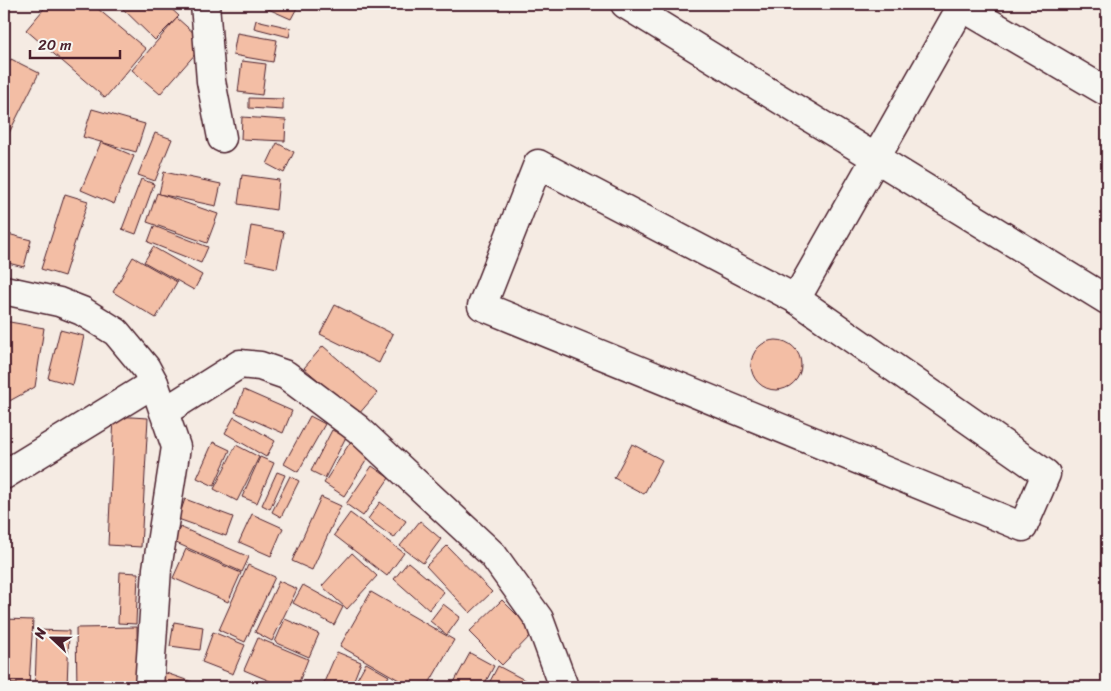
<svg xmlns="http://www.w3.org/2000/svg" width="1111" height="691" font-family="Sriracha,sans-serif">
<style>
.building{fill:#f3bea5;stroke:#4a1f2b}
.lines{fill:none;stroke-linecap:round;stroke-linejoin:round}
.street-casing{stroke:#4a1f2b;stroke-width:31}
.street{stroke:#f6f6f2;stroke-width:28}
</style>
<rect width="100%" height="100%" fill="#f5ebe3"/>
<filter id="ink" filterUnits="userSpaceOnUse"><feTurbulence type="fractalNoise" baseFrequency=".02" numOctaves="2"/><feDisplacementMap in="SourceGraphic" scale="10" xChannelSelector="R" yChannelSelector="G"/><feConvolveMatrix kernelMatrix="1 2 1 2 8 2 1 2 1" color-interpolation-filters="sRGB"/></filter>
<g filter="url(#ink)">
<g class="building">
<polygon points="48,4 92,4 146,49 105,98 26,30"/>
<polygon points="118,4 166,4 179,16 155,40"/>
<polygon points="257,4 299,4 291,19"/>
<polygon points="177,18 205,43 160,94 132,70"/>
<polygon points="256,20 291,28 289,37 254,28"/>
<polygon points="237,33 277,40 273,62 233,55"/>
<polygon points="11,59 39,73 4,143 4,74"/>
<polygon points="242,61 266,64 262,95 238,92"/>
<polygon points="249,98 283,99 283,110 249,108"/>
<polygon points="92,109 145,124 136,152 83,137"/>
<polygon points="242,117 286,120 285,141 241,139"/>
<polygon points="155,133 172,139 155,181 138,175"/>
<polygon points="101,142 134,156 114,204 81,190"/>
<polygon points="277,143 294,152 284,173 267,164"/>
<polygon points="164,172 221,184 216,206 159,194"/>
<polygon points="242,175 279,180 276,210 238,204"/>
<polygon points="141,179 154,184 136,234 122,229"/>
<polygon points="157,193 218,214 207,243 147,222"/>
<polygon points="65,194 88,201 64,276 41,269"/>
<polygon points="154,226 208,247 201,263 148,242"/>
<polygon points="251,226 284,232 277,268 245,261"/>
<polygon points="4,233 31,240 24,267 4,262"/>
<polygon points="153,247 202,275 194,290 144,262"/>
<polygon points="133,257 177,282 156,318 113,292"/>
<polygon points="335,305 393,334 379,363 320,334"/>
<polygon points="4,321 44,328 35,387 4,404"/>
<polygon points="60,330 84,336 73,385 48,378"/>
<circle cx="776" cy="365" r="25"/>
<polygon points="323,346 377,393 358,415 304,368"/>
<polygon points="244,390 292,411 283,433 235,412"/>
<polygon points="114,416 148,418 141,547 108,545"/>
<polygon points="310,416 325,424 298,472 284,464"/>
<polygon points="234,417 275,441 266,457 225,433"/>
<polygon points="332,430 346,437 325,478 311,471"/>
<polygon points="351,441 371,453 344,496 324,483"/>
<polygon points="213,442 230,450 214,486 197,478"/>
<polygon points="632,444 662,460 644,494 614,478"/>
<polygon points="236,445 259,457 237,501 214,489"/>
<polygon points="260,457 274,463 257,503 242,497"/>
<polygon points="372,466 389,478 363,516 346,504"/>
<polygon points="277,472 285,475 270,509 262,505"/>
<polygon points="290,476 299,481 281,517 272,512"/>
<polygon points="321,497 341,506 312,570 292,561"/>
<polygon points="185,499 233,517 226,536 178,519"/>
<polygon points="380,502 406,521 394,538 368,519"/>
<polygon points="350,513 404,553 387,576 334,535"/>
<polygon points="252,514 283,528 271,556 239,542"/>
<polygon points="420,521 441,539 423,563 400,546"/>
<polygon points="180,527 249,557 242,572 174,542"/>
<polygon points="447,546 492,592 470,613 426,566"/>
<polygon points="186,549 241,573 228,602 173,578"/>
<polygon points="352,553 377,576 347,609 322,586"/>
<polygon points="408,562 444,592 429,610 394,579"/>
<polygon points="248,565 275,577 245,642 219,630"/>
<polygon points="120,572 138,573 136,624 118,623"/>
<polygon points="279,581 297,589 272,641 255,632"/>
<polygon points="303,585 343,607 334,625 293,603"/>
<polygon points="371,592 454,640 427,687 411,687 340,646"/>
<polygon points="502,600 534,632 502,665 469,632"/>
<polygon points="443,604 460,617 447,635 430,621"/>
<polygon points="4,619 33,620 29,685 4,683"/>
<polygon points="285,619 319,634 309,657 275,642"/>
<polygon points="174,622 203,627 200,650 170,646"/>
<polygon points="137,627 138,687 77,687 76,628"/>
<polygon points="37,630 69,631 67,687 35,687"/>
<polygon points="213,632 245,645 233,674 202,662"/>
<polygon points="258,638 308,659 297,687 284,687 244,670"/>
<polygon points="337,652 361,662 351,687 322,687"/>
<polygon points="470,653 494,666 483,687 454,687 452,686"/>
<polygon points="366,663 389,676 382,687 371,687 357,679"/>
<polygon points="498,666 532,684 530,687 487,687"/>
<polygon points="163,672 192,682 190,687 158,687"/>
<polygon points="392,679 408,687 388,687"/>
</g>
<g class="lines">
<g class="street-casing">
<g id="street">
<polyline points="205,4 211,81 222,138"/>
<polyline points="625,4 1107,300"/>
<polyline points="957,4 1107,92"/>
<polygon points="538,164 796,299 1046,474 1023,527 482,306"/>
<polyline points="4,290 59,302 82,311 116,332 146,368 154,383 176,447 157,569 149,687"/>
<polyline points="796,299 963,4"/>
<polyline points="164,412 240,364 260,366 286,375 358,429 493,555 539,619 564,687"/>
<polyline points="4,475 154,383"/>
</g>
</g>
<use href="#street" class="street"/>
</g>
</g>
<rect width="1111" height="691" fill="none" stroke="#f6f6f2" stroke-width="20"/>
<rect x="10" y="10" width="1091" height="671" fill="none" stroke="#4a1f2b" stroke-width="2" filter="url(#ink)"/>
<g transform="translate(52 638) rotate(292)" stroke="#f6f6f2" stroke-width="4" paint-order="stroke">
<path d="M0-4L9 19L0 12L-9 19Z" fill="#4a1f2b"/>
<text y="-8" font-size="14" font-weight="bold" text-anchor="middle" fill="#4a1f2b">N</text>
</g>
<path d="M30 50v8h90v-8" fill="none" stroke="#4a1f2b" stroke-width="2.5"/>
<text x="38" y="50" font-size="15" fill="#4a1f2b" stroke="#f6f6f2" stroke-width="4" paint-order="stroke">20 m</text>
</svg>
